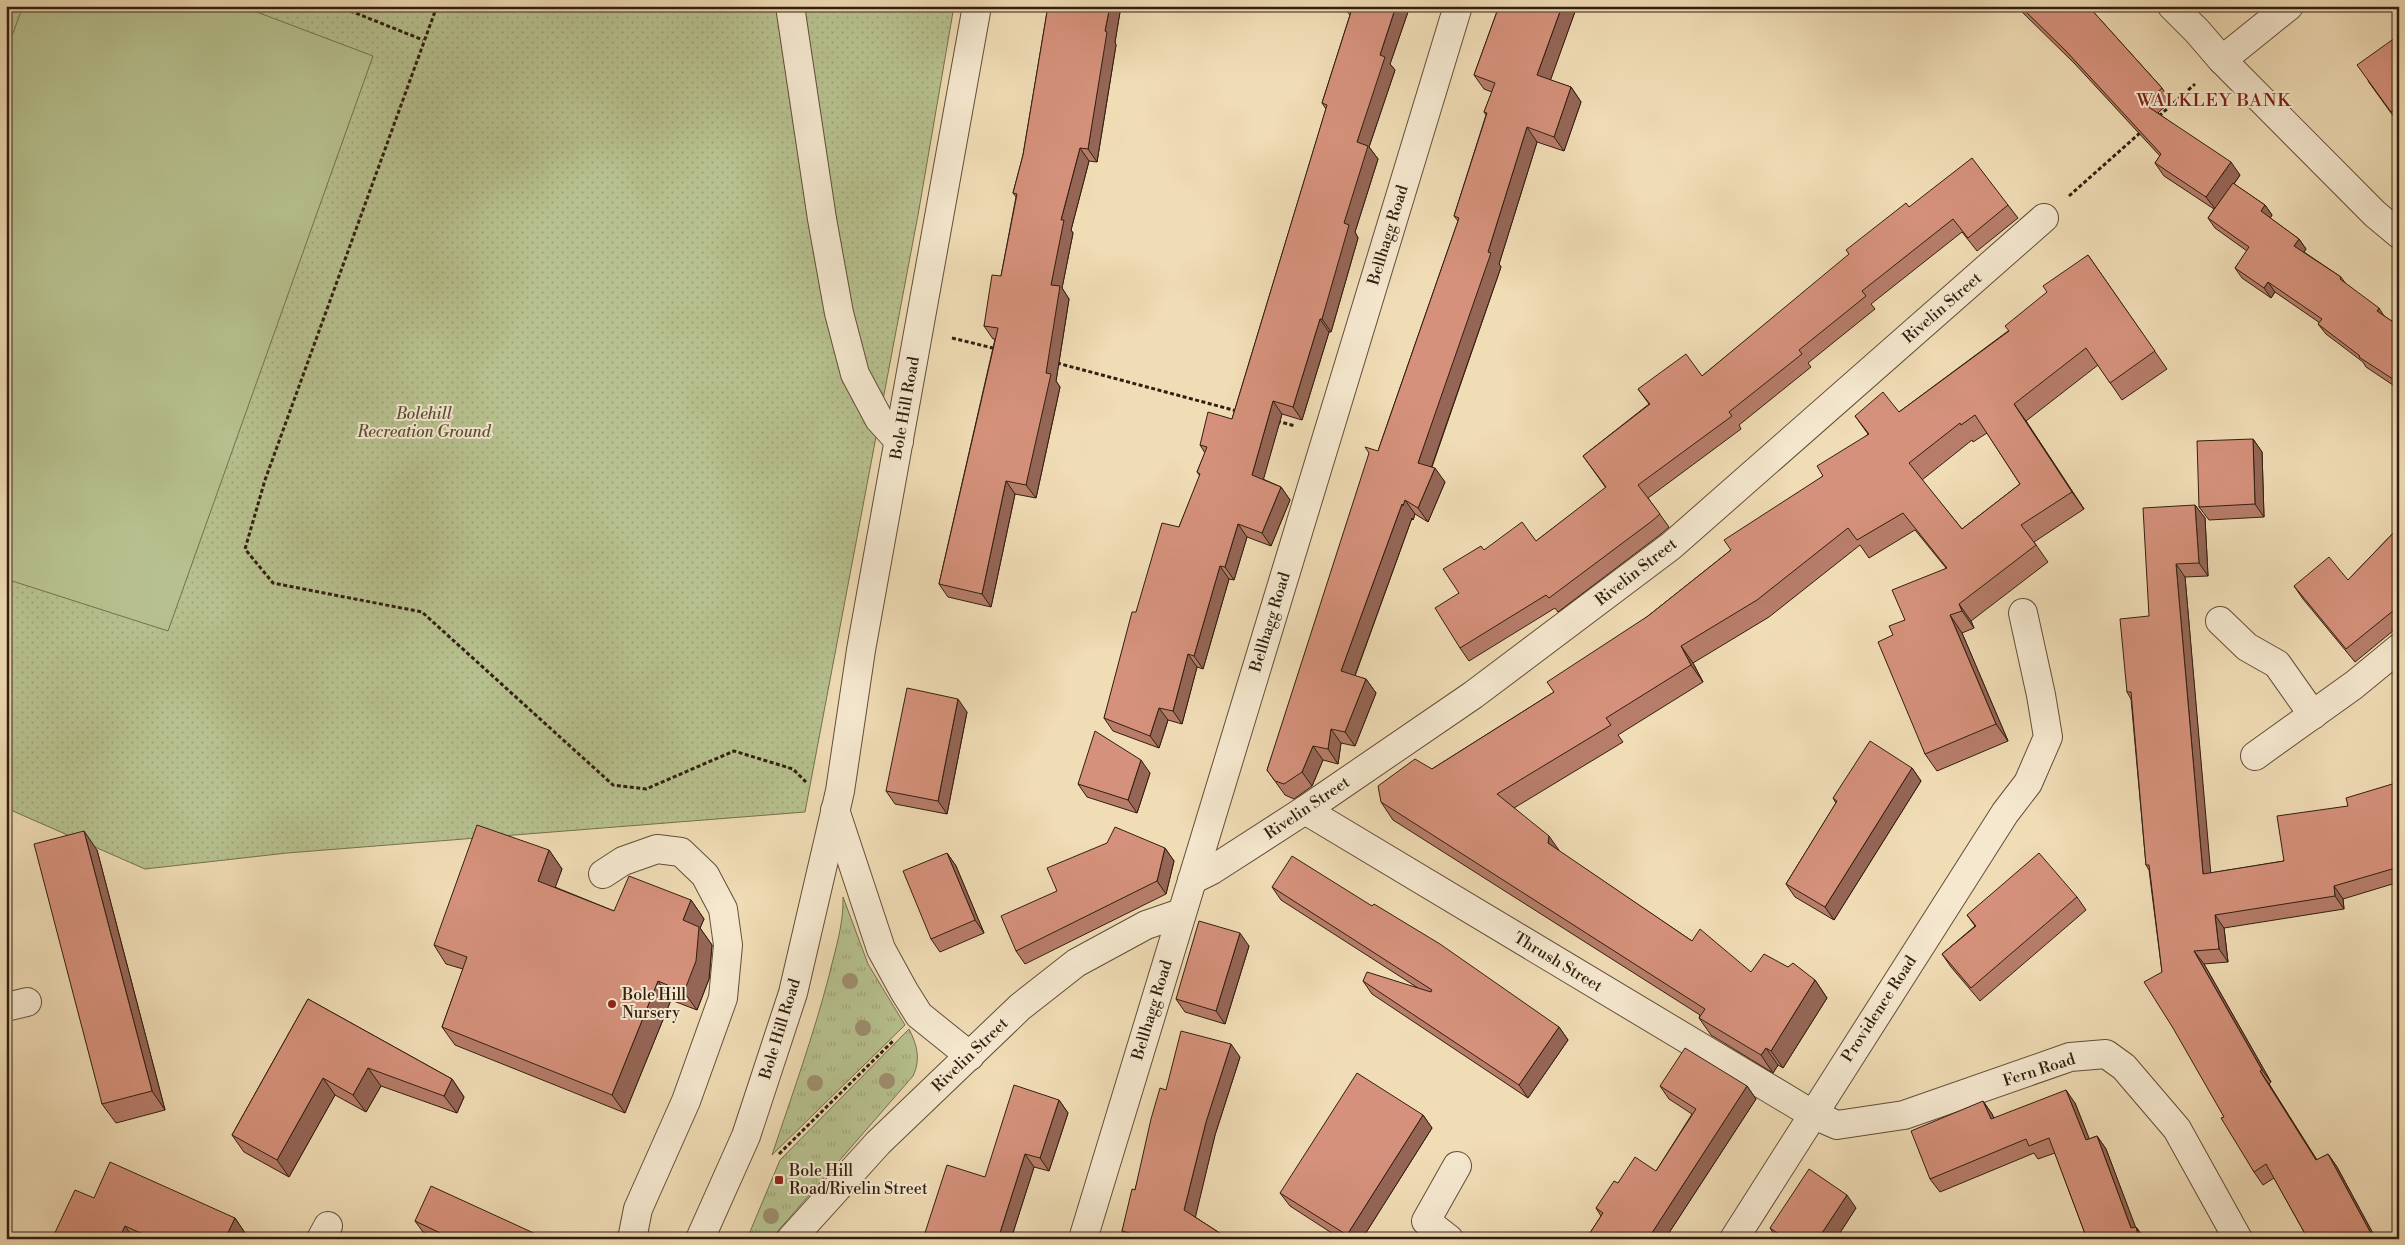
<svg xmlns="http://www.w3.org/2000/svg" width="2405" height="1245" font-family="'Libre Bodoni',serif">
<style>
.grass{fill:url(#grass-tufts);stroke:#747050}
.park{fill:url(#park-dots);stroke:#747050}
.pitch{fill:#b7c18f;stroke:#747050}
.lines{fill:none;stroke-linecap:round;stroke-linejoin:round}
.minor-casing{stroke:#624e39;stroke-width:30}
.path{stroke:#321e10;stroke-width:3;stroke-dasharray:4 2.5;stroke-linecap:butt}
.minor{stroke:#f5e8cf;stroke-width:28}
.tree{fill:#9e8e6f}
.wall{fill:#b77d6a;stroke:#321e10;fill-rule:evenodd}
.shaded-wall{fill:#956656;stroke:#321e10}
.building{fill:#d5917b;stroke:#321e10;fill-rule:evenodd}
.poi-dot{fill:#8f2418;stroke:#f5e8cf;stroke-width:2}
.labels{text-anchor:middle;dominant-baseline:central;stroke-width:4;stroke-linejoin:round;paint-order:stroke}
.street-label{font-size:16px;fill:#321e10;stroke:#f5e8cf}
.park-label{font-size:16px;font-style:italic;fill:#5a4f36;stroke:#f5e8cf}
.poi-label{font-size:16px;fill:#321e10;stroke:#f5e8cf;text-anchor:start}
.neighbourhood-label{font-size:18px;letter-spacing:1px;fill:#7a1f14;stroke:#f5e8cf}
</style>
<defs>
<pattern id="grass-tufts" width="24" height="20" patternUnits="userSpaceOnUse" patternTransform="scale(1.25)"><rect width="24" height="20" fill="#b7c18f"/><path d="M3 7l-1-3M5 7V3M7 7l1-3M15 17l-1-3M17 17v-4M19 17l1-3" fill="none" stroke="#9ea57a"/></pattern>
<pattern id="park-dots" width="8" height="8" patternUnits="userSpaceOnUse" patternTransform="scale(1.25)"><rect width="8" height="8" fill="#b7c18f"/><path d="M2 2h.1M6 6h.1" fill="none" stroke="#9ea57a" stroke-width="1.8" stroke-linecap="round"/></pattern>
</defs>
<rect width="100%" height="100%" fill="#f0dcb5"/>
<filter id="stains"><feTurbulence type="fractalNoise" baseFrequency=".004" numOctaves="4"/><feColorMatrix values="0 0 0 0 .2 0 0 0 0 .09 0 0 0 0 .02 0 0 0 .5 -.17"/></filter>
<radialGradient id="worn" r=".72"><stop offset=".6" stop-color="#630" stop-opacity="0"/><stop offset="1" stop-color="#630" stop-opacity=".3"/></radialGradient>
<g class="grass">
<path d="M843 897 868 964 905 1025 772 1155C792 1095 813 1037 829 976 835 950 844 924 843 897Z"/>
<path d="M909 1029C917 1045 921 1059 913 1076L771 1239H747L780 1160Z"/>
</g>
<polygon class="park" points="6,6 954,6 918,215 805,812 287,853 145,869 6,808"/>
<polygon class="pitch" points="23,6 241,6 373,56 168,631 6,579 6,52"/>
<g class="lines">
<g class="minor-casing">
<g id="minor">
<polyline points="790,6 822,219 839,313 855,374 879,419 899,441"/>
<polyline points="2172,6 2197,31 2222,60 2375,214 2399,234"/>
<polyline points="2222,60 2289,6"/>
<polyline points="2220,621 2247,647 2277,664 2313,715"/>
<polyline points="2255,756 2354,685 2399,648"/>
<polyline points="835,810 881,949 904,991 919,1015 970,1056"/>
<polyline points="1305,810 1812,1114 1837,1125 1904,1115 2070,1057 2106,1054 2124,1067 2177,1129 2238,1239"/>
<polyline points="603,874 623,861 657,849 681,852 705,875 723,909 728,945 723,998 686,1101 638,1209 632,1239"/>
<polyline points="1192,880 1212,870 1305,810 1473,695 1671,546 2044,218"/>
<polyline points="6,1007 27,1002"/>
<polyline points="321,1239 328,1226"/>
<polyline points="700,1239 746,1136 793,993 840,791 861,650 977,6"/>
<polyline points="791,1239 878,1143 1020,1007 1076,963 1146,925 1181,913"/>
<polyline points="1083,1239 1458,6"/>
<polyline points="1449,1239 1426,1221 1457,1166"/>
<polyline points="1734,1239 2005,813 2028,783 2048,737 2041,695 2023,613"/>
</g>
</g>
<g class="path">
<polyline points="338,6 423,40"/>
<polyline points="437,6 265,480 245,549 273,583 422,612 613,785 646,789 734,751 793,769 806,782"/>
<polyline points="2159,116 2195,84"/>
<polyline points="2069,196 2141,132"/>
<polyline points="952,338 997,349"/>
<polyline points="1057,363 1237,411"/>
<polyline points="1277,421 1295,426"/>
<polyline points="779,1154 894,1040"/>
</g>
<use href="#minor" class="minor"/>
</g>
<g class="tree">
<circle cx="850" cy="981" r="8"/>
<circle cx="863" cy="1028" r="8"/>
<circle cx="887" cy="1081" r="8"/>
<circle cx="815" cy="1083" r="8"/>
<circle cx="771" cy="1216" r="8"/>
</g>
<g class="wall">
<polygon points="1048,6 1121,6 1115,42 1116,45 1097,162 1089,161 1071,230 1073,233 1062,288 1069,299 1056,381 1060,387 1036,498 1015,494 991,607 948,597 939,584 995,339 993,339 984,326 1001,276 1016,197 1013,193 1023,155"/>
<polygon points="1348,6 1410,6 1390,64 1395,70 1369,147 1378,159 1355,232 1358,238 1331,332 1329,332 1302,420 1282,414 1263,479 1281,487 1290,500 1271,546 1247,537 1234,580 1229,579 1203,669 1197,667 1182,724 1168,720 1159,748 1113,731 1104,718 1136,612 1179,527 1200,476 1197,472 1205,453 1200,445 1232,419 1326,109 1322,103 1350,15 1346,10"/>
<polygon points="1499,6 1577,6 1550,80 1571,87 1581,102 1564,151 1537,142 1499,264 1501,267 1432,467 1445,482 1428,522 1415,514 1413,520 1412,518 1355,676 1366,679 1376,693 1355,746 1341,743 1338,764 1323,760 1312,786 1294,799 1285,795 1267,770 1458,221 1454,216 1486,115 1484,112 1492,92 1484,89 1474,75"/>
<polygon points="2016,6 2088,6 2162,88 2171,101 2158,113 2240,175 2234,184 2265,205 2272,215 2270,218 2299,239 2306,249 2304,252 2341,277 2346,284 2384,316 2399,326 2399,389 2366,367 2363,362 2326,334 2318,324 2320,323 2275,292 2271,298 2242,278 2235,268 2247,251 2215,228 2208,218 2214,209 2164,176 2155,163 2160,156 2075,64"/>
<polygon points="2399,35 2399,124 2368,81"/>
<polygon points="2008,205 2018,218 1977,251 1962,232 1871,304 1875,309 1808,363 1811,367 1739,425 1741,429 1648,498 1669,527 1661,534 1558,612 1555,608 1469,661 1460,648 1459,593 1484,550 1536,541 1606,488 1583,456 1649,404 1638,389 1702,376 1909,207"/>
<path d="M2088 255 2167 369 2122 400 2098 365 2026 421 2084 509 2034 542 2048 562 1971 621 1974 628 1962 633 2008 741 1937 771 1925 754 1893 635 1946 568 1915 530 1869 558 1860 545 1769 617 1693 663 1703 682 1618 735 1623 742 1514 808 1560 852 1692 941 1751 972 1788 967 1815 980 1827 998 1783 1068 1778 1065 1773 1073 1711 1035 1699 1018 1700 1015 1393 820 1381 802 1432 769 1554 692 1648 616 1731 550 1823 476 1868 434 1855 416 1899 412 2008 331 2047 292ZM1987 433 2020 484 1962 529 1922 480 1972 440 1973 442Z"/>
<polygon points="2253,439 2262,452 2264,517 2209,520 2199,507"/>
<polygon points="2195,505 2205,518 2208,576 2185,577 2210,873 2284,861 2348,806 2399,782 2399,882 2343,899 2344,909 2224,928 2228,962 2204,964 2271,1082 2269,1084 2317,1160 2328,1154 2337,1167 2376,1239 2308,1239 2274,1178 2263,1185 2254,1172 2224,1117 2162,972 2149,870 2146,865 2131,699 2127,692 2149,616"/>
<polygon points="2399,527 2399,626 2355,662 2303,599 2294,586 2348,580"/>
<polygon points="967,712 947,814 895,804 886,791"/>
<polygon points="1912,768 1921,781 1834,920 1795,897 1786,884 1836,803 1833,798"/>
<polygon points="1150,773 1137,813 1087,797 1078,784"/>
<polygon points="1165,848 1174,861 1166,894 1025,964 1016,951"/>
<polygon points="97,850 165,1110 116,1123 102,1104"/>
<polygon points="549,850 562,869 555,887 614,911 691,900 704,919 700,928 712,945 709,979 697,1010 671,1000 625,1113 455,1045 442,1027 463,969 446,964 434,945"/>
<polygon points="947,853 956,866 984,933 940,952 931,939"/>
<polygon points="1272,887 1559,1027 1568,1040 1528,1098 1372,994 1363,981 1418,988 1281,900"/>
<polygon points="2077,897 2086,910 1980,1001 1951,967 1942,954 1975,926 1967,915"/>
<polygon points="1249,946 1225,1024 1185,1012 1176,999"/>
<polygon points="308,999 452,1079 464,1097 457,1113 381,1086 366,1112 335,1095 289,1177 244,1152 232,1135"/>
<polygon points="1240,1057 1215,1135 1195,1217 1229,1239 1127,1239 1122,1231 1166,1090"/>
<polygon points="1660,1086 1747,1086 1756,1099 1665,1239 1586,1239 1601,1216 1596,1208 1618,1183 1656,1171 1692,1114 1669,1099"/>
<polygon points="1059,1100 1068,1113 1049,1171 1034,1167 1011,1239 923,1239 985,1177"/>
<polygon points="1983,1101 1992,1114 1994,1118 2075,1103 2089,1139 2097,1136 2106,1149 2135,1227 2136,1227 2145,1239 2087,1239 2055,1153 2038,1159 2034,1153 1940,1192 1930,1179"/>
<polygon points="1423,1115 1432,1128 1362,1239 1341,1239 1290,1206 1280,1193"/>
<polygon points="94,1198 235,1218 249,1239 52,1239"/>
<polygon points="1856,1208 1836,1239 1777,1239 1770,1228"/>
<polygon points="415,1221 544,1239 437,1239 423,1232"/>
</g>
<g class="shaded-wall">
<polygon points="1110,6 1121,6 1115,42 1116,45 1097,162 1088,149 1105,31"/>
<polygon points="1396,6 1410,6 1390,64 1395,70 1369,147 1378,159 1355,232 1358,238 1331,332 1322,319 1344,223 1357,142 1380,55"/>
<polygon points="1562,6 1577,6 1547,90 1537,75"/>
<polygon points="1571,87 1581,102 1564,151 1554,137"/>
<polygon points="1527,127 1537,142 1499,264 1501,267 1428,477 1418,463 1488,252"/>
<polygon points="1080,148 1089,161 1071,230 1073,233 1062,288 1069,299 1056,381 1060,387 1036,498 1026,485 1046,373 1051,285 1061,220"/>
<polygon points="2231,162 2240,175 2216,210 2206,197"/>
<polygon points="2265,205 2272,215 2268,222 2261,211"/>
<polygon points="2299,239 2306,249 2301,256 2294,246"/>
<polygon points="2268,282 2275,292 2271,298 2264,288"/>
<polygon points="2379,308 2386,319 2377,311"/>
<polygon points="1320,319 1329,332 1302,420 1293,407"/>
<polygon points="1273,401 1282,414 1261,488 1252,475"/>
<polygon points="2014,404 2026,421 2084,509 2072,492"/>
<polygon points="2253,439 2262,452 2264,517 2255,504"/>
<polygon points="1435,468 1445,482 1428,522 1418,508"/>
<polygon points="1006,481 1015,494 991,607 982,594"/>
<polygon points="1281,487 1290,500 1271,546 1262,533"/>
<polygon points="1405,500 1415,514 1413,520 1412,518 1351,686 1341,671 1402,504"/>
<polygon points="2195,505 2205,518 2208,576 2199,563"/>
<polygon points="1238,524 1247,537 1234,580 1225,567"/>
<polygon points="2176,564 2185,577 2212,887 2203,874"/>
<polygon points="1220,566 1229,579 1203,669 1194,656"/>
<polygon points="1959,604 1971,621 1974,628 1962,611"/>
<polygon points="1950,615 1962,633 2008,741 1996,724"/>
<polygon points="1681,646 1693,663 1703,682 1691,665"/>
<polygon points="1188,654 1197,667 1182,724 1173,711"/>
<polygon points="1366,679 1376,693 1355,746 1345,732"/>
<polygon points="958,699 967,712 947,814 938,801"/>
<polygon points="1159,708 1168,720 1159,748 1150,736"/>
<polygon points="1331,729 1341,743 1338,764 1328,749"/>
<polygon points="1313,746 1323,760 1312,786 1302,772"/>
<polygon points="1141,760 1150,773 1137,813 1128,800"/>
<polygon points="1912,768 1921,781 1834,920 1825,907"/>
<polygon points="84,831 97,850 165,1110 152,1091"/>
<polygon points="1549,836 1561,853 1548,843"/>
<polygon points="1165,848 1174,861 1166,894 1157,881"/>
<polygon points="549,850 562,869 551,899 538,881"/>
<polygon points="947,853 956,866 984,933 975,920"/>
<polygon points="2334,886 2343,899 2344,909 2335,896"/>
<polygon points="691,900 704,919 700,928 712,945 709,979 697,1010 684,992 683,920"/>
<polygon points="2215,915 2224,928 2228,962 2219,949"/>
<polygon points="1240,933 1249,946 1225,1024 1216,1011"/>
<polygon points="2194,951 2204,964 2271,1082 2262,1070"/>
<polygon points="1815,980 1827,998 1783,1068 1771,1051"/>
<polygon points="658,981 671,1000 625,1113 612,1095"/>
<polygon points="1559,1027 1568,1040 1528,1098 1519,1085"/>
<polygon points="1231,1044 1240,1057 1215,1135 1194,1223 1184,1210 1206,1122"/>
<polygon points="1766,1048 1778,1065 1773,1073 1761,1055"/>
<polygon points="368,1068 381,1086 366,1112 353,1095"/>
<polygon points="2260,1071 2269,1084 2325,1173 2316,1160"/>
<polygon points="323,1078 335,1095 289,1177 277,1160"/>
<polygon points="452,1079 464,1097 457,1113 444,1096"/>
<polygon points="1747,1086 1756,1099 1665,1239 1648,1239"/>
<polygon points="2066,1090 2075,1103 2095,1153 2086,1140"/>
<polygon points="1059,1100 1068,1113 1049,1171 1040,1158"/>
<polygon points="1983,1101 1992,1114 2000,1132 1991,1119"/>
<polygon points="1423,1115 1432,1128 1362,1239 1349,1239 1347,1235"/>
<polygon points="2097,1136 2106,1149 2139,1236 2136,1227 2145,1239 2139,1239 2131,1228"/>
<polygon points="1025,1154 1034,1167 1011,1239 998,1239"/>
<polygon points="2328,1154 2337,1167 2376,1239 2374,1239"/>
<polygon points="1847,1195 1856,1208 1836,1239 1818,1239"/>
<polygon points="235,1218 249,1239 225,1239"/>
<polygon points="125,1226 134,1239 119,1239"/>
</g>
<g class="building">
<polygon points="1048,6 1110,6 1105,31 1107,32 1088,149 1080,148 1061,220 1064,220 1051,285 1060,286 1046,373 1051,374 1026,485 1006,481 982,594 939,584 998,328 984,326 992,275 1001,276 1017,194 1013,193 1023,155"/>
<polygon points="1348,6 1396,6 1380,55 1385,57 1357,142 1368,146 1344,223 1349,225 1322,319 1320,319 1293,407 1273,401 1252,475 1281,487 1262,533 1238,524 1225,567 1220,566 1194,656 1188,654 1173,711 1159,708 1150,736 1104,718 1132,612 1136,612 1162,523 1179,527 1200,474 1197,472 1207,447 1200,445 1208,412 1232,419 1327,105 1322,103 1351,12 1346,10"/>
<polygon points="1499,6 1562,6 1537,75 1571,87 1554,137 1527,127 1488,252 1491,253 1418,463 1435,468 1418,508 1405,500 1403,506 1402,504 1341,671 1366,679 1345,732 1331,729 1328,749 1313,746 1302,772 1284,784 1275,781 1267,770 1369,453 1365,447 1378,451 1459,218 1454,216 1487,113 1484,112 1495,83 1474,75"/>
<polygon points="2020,6 2088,6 2099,18 2162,88 2144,104 2231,162 2206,197 2155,163 2161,154 2066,51"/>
<polygon points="2399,35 2399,110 2397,108 2391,112 2357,65"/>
<polygon points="1972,158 2008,205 1968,238 1953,219 1862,291 1866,296 1799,350 1802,354 1729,412 1732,416 1638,485 1660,514 1652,521 1549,598 1546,595 1460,648 1435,608 1459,593 1443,569 1481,546 1484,550 1522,522 1536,541 1606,487 1583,456 1650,404 1638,389 1686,354 1702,376 1849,254 1846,250 1906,203 1909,207"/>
<polygon points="2233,183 2265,205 2261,211 2299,239 2294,246 2341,277 2340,279 2379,308 2377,311 2399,326 2399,383 2359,357 2360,356 2318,324 2322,319 2268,282 2264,288 2235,268 2249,247 2208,218"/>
<path d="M2088 255 2155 351 2110 383 2086 348 2014 404 2072 492 2021 525 2036 545 1959 604 1962 611 1950 615 1996 724 1925 754 1878 642 1893 635 1889 626 1905 620 1892 590 1947 568 1903 513 1857 540 1848 528 1757 600 1681 646 1691 665 1606 718 1611 725 1497 794 1549 836 1548 843 1692 941 1700 929 1751 972 1764 954 1788 967 1793 963 1815 980 1771 1051 1766 1048 1761 1055 1699 1018 1705 1009 1381 802 1378 786 1415 759 1432 769 1554 692 1547 682 1648 616 1731 550 1724 540 1823 476 1817 466 1869 434 1855 416 1883 392 1899 412 2009 331 2005 326 2047 292 2043 286ZM1975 415 2020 484 1962 529 1909 463 1960 423 1961 425Z"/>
<polygon points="2253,439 2255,504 2199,507 2197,441"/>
<polygon points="2195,505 2199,563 2176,564 2203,874 2284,861 2277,816 2348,806 2346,798 2399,782 2399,867 2334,886 2335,896 2215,915 2219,949 2194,951 2262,1070 2260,1071 2316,1160 2328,1154 2374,1239 2308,1239 2266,1164 2254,1172 2221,1118 2224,1117 2173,1028 2144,982 2162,972 2149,865 2146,865 2131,692 2127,692 2120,619 2149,616 2143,508"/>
<polygon points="2399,527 2399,606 2346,649 2294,586 2329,557 2348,580"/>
<polygon points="907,688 958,699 938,801 886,791"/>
<polygon points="1095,731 1141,760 1128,800 1078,784"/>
<polygon points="1870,741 1912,768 1825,907 1786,884 1837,801 1833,798"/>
<polygon points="477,825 549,850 538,881 614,911 629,876 691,900 683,920 699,927 696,961 684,992 658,981 612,1095 442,1027 467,957 434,945"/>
<polygon points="1115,827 1165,848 1157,881 1016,951 1001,916 1057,891 1047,868 1107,843"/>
<polygon points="84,831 152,1091 102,1104 34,844"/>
<polygon points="947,853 975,920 931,939 903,871"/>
<polygon points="2039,853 2077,897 1971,988 1942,954 1976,926 1967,915"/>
<polygon points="1292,856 1372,906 1374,904 1440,944 1559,1027 1519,1085 1363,981 1367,972 1431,992 1432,990 1272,887"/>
<polygon points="1199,921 1240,933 1216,1011 1176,999"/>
<polygon points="308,999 452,1079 444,1096 368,1068 353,1095 323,1078 277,1160 232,1135"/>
<polygon points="1181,1031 1231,1044 1206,1122 1184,1210 1229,1239 1152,1239 1122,1231 1132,1189 1135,1190 1151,1119 1160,1088 1166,1090"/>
<polygon points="1685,1048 1747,1086 1648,1239 1586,1239 1603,1213 1596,1208 1614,1181 1618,1183 1635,1157 1656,1171 1696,1109 1660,1086"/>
<polygon points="1357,1073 1423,1115 1347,1235 1280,1193"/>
<polygon points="1014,1085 1059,1100 1040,1158 1025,1154 998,1239 923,1239 947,1165 985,1177"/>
<polygon points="2066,1090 2086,1140 2097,1136 2131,1228 2136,1227 2139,1239 2087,1239 2049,1138 2029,1146 2026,1139 1930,1179 1911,1131 1983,1101 1991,1119"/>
<polygon points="110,1162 235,1218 225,1239 154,1239 125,1226 119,1239 52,1239 75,1190 94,1198"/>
<polygon points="1809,1169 1847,1195 1818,1239 1786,1239 1770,1228"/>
<polygon points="431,1186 538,1235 544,1239 453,1239 415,1221"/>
</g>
<g class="poi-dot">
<circle cx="612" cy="1004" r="5"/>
<rect x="774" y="1175" width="10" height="10" rx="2.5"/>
</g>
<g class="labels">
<g class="street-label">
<text transform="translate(1388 235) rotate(-73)">Bellhagg Road</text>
<text transform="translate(1942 308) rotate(-41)">Rivelin Street</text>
<text transform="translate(905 408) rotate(-80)">Bole Hill Road</text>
<text transform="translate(1636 572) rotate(-38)">Rivelin Street</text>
<text transform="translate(1270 622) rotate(-73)">Bellhagg Road</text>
<text transform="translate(1307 808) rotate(-34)">Rivelin Street</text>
<text transform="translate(1558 962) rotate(31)">Thrush Street</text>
<text transform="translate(1879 1009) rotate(-57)">Providence Road</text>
<text transform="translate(1152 1010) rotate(-73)">Bellhagg Road</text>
<text transform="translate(780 1029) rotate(-73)">Bole Hill Road</text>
<text transform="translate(970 1055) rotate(-44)">Rivelin Street</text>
<text transform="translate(2039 1070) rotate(-18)">Fern Road</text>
</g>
<g class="park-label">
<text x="424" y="414">Bolehill<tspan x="424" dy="18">Recreation Ground</tspan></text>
</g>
<g class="poi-label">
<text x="622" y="995">Bole Hill<tspan x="622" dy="18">Nursery</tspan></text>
<text x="789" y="1171">Bole Hill<tspan x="789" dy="18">Road/Rivelin Street</tspan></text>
</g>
<g class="neighbourhood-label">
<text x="2214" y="100">WALKLEY BANK</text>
</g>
</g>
<rect width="2405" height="1245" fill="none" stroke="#f0dcb5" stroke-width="25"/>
<rect x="8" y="8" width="2390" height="1230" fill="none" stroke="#321e10" stroke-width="2.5"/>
<rect x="12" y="12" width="2380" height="1220" fill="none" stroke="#321e10"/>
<rect width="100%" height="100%" filter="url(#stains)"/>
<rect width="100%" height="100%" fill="url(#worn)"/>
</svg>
